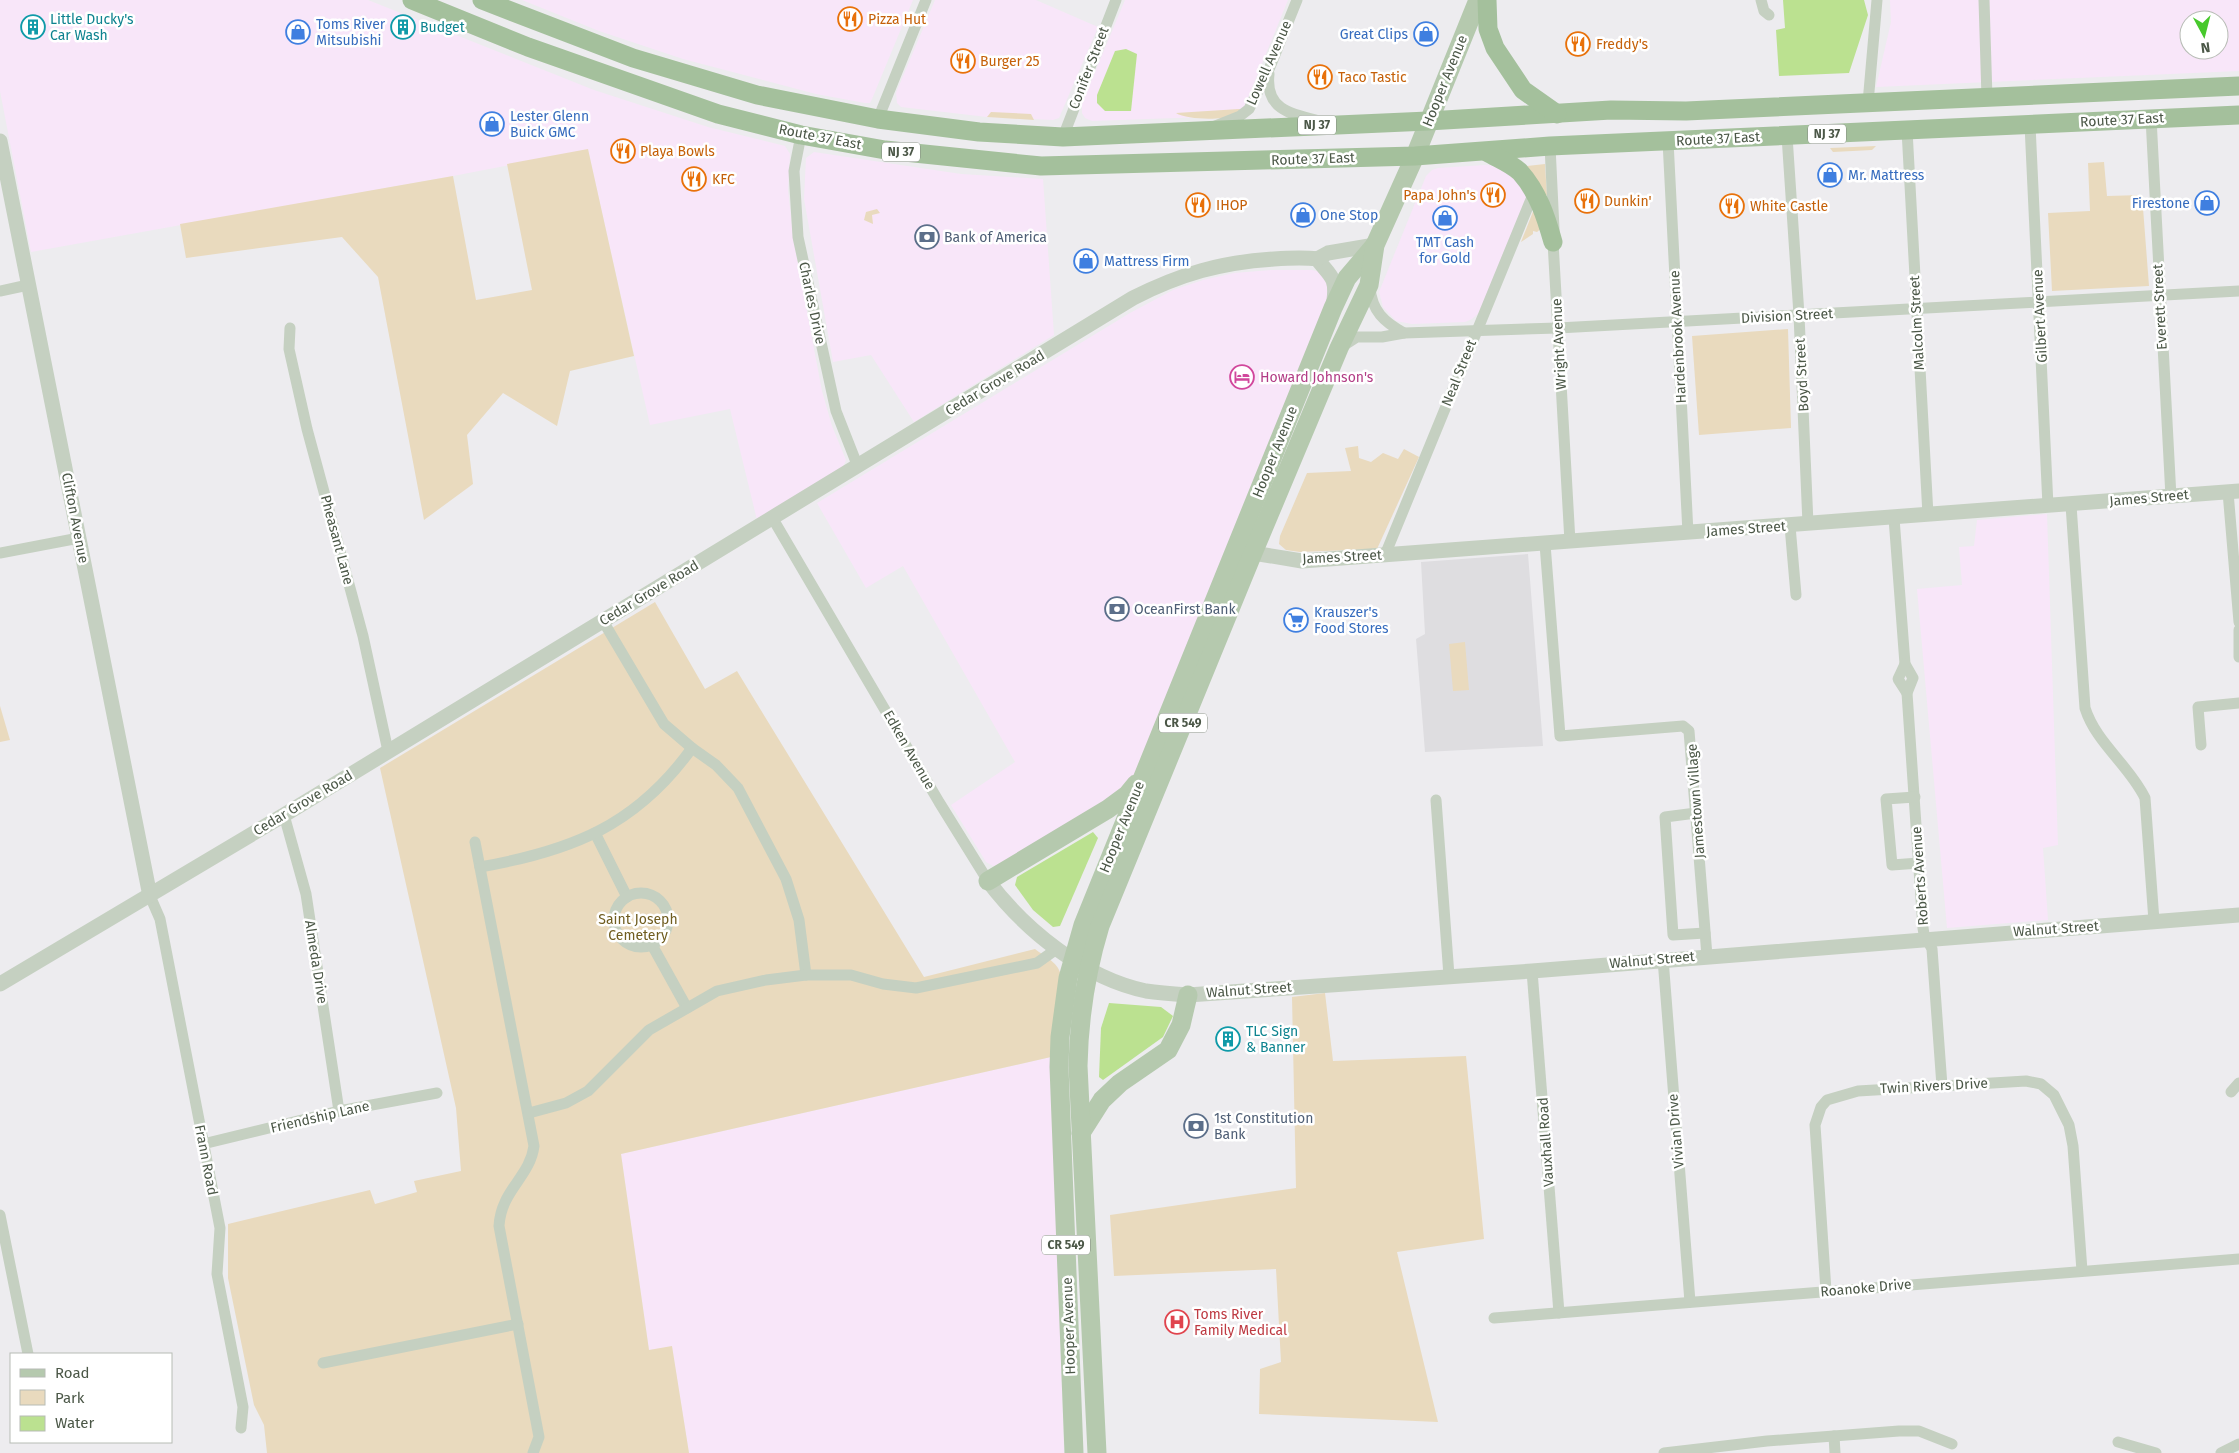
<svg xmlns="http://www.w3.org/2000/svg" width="2239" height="1453" font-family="'Fira Sans',sans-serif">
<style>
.commercial{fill:#f8e6f9;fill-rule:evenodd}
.education{fill:#dedde0}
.green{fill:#e9dabe}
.water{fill:#bbe190}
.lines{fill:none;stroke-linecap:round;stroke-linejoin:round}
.minor{stroke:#c5d0c1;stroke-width:11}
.tertiary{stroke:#c5d0c1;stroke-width:15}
.primary{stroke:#b5c9ae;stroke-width:19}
.trunk{stroke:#a4c09c;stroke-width:19}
.labels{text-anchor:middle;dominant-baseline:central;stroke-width:5;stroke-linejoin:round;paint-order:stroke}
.shield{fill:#fff;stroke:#81897e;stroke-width:1}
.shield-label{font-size:12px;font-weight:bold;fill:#4b5747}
.culture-label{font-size:14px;fill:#0d838f;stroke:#fff;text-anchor:start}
.food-label{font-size:14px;fill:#c56008;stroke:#fff;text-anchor:start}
.shop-label{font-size:14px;fill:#366cbe;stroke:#fff;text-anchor:start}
.street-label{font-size:14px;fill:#4b5747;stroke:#fff}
.service-label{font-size:14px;fill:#4e5e75;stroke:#fff;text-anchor:start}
.hotel-label{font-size:14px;fill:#b23c85;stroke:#fff;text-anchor:start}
.park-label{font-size:14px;fill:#705d20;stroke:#fff}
.health-label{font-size:14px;fill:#be3a42;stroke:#fff;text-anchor:start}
</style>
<rect width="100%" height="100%" fill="#edecef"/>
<g class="commercial">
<polygon points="0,0 368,0 594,90 708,127 785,146 790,154 788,190 794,243 822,391 832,426 846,460 843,467 757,520 730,409 650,425 588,150 453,176 31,252 0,91"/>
<polygon points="522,0 913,0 872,99 870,103 865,103 816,94 683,59 599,31"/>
<polygon points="935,0 1036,0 1098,27 1059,118 1053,120 987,117 901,107 897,103 896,93"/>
<polygon points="1125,0 1288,0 1243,110 1232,116 1092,121 1085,118 1082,113 1082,103"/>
<path d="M1890 0H2239V71L1876 87 1891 22ZM2189 20H2219V50H2189Z"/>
<polygon points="814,152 961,174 1043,179 1054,335 914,422 871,355 833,362 804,199 806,158"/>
<polygon points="1485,165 1498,166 1524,186 1526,198 1479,313 1472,319 1465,322 1412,324 1396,321 1383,307 1379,292 1426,176 1432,170 1438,168"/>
<polygon points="1271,270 1312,270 1321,272 1332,293 1136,773 1120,793 1000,865 993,866 986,862 951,805 1015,762 903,566 866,588 817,503 1130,313 1173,290 1203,280 1234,273"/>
<polygon points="2047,514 2058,845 2043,848 2048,920 1947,928 1917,589 1962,585 1959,547 1974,546 1977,520"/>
<polygon points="1051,1057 1064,1453 689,1453 672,1347 649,1350 621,1154"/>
</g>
<polygon class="education" points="1528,554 1543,746 1425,752 1416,639 1425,634 1421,562"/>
<g class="green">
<path d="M1239 109 1243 110C1240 112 1236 115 1233 116 1221 120 1187 120 1176 113Z"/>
<polygon points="991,112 1031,114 1034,120 987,117"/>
<polygon points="1876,146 1872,150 1833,152 1830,148"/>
<polygon points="588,149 634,356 570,371 557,426 503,393 467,435 473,484 424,520 378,277 342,237 186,258 180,224 453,176 476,300 532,290 507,164"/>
<polygon points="2104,162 2107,196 2142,195 2149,286 2052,291 2048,213 2090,211 2088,163"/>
<polygon points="1545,164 1547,195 1545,196 1527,166"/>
<polygon points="877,209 880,213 872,215 873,224 864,220 866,212"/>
<polygon points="1534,209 1543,227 1537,232 1533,231 1533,234 1521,242"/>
<polygon points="1788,329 1791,428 1699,435 1692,336"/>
<polygon points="1358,446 1359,458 1371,462 1383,453 1398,459 1404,449 1419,457 1377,549 1300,552 1286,550 1279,544 1280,536 1307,473 1351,471 1345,448"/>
<path d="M655 602 705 689 737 671 924 977 1035 949C1045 957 1060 963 1061 977L1051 1057 621 1154 649 1350 672 1346 689 1453H267L264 1425 254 1405 228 1278V1224L370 1190 375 1204 417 1192 414 1181 461 1171 456 1108 380 768Z"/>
<polygon points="1465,642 1469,690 1453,691 1449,644"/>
<polygon points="0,706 10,740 0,742"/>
<polygon points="1325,993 1333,1061 1466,1056 1484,1239 1397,1252 1438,1422 1259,1414 1260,1369 1281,1362 1276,1269 1114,1276 1110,1215 1296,1188 1292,997"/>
</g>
<g class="water">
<polygon points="1783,0 1864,0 1868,15 1849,73 1779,76 1776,30 1785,28"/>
<polygon points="1126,49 1137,54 1131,111 1105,111 1097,103 1097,95 1115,51"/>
<polygon points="1093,832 1098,838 1060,926 1053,927 1033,910 1015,885 1017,877"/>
<polygon points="1109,1003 1161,1007 1173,1016 1163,1037 1103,1080 1099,1077 1101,1028"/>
</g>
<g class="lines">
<g class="minor">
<polyline points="1761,0 1764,11 1769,15"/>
<polyline points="1984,0 1987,98"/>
<path d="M1269 74C1265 108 1289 114 1316 120"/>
<polyline points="1868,103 1877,0"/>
<polyline points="2151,118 2171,497"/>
<polyline points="878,119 926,0"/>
<polyline points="2030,125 2048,506"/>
<polyline points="1215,126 1240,116 1249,109 1270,67 1297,0"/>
<polyline points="1907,130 1928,515"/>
<polyline points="801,135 794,171 798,237 836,411 858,467"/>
<polyline points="1787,136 1799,315 1808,524"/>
<polyline points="1063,137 1116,0"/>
<polyline points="1668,141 1688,533"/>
<polyline points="1550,146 1554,229 1553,242 1570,542"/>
<path d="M1370 288C1372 311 1384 322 1404 333"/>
<polyline points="0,291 28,285"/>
<polyline points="290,328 289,349 307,429 363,636 388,751"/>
<polyline points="1340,348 1357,337 1382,337 1404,333 1558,328 2239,291"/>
<polyline points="2228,492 2239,622"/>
<path d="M2071 505 2085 708C2096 743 2129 765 2145 798L2154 921"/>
<polyline points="1894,518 1905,664 1913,678 1907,693 1923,928 1924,934 1932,949 1942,1086"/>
<polyline points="773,519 939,802 988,881"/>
<polyline points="1790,526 1796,595"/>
<polyline points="1545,544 1560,736 1683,726 1689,731 1707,956"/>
<polyline points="0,553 79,538"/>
<polyline points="1385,555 1534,192"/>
<polyline points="603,621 664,724 692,748 716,765 738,788 786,879 799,920 806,975"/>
<polyline points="2239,630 2239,657"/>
<polyline points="1905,664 1898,679 1907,693"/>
<polyline points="2201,745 2198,707 2239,703"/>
<polyline points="1915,797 1886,799 1892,865 1919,863"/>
<polyline points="1436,800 1449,976"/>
<polyline points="1696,813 1665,817 1673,935 1705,933"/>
<polyline points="284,815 306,894 339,1111"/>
<polyline points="595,833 627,897"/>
<path d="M475 842 534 1146C530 1177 501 1190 499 1226L539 1437 533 1453"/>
<path d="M480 867C571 851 636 826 692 748"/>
<circle cx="641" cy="920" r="27"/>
<polyline points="150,896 160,919 220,1228 217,1274 243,1407 241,1428"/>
<polyline points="652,945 687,1008"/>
<polyline points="1663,959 1690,1302"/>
<polyline points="1532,971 1559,1313"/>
<polyline points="2231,1092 2239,1083"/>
<polyline points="529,1113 566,1103 588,1091 649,1030 717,991 766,980 806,975 851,975 883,984 916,988 1037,963 1058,948"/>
<polyline points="203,1144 339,1111 437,1093"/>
<polyline points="0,1215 28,1354"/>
<polyline points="1826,1291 1815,1125 1821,1107 1827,1100 1858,1091 2026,1081 2041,1084 2054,1095 2069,1125 2073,1146 2082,1271"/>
<polyline points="1494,1318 2239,1259"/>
<polyline points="323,1363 518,1324"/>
<polyline points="1834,1436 1835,1453"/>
<polyline points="2118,1442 2156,1453"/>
<polyline points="1664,1453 1767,1441 1899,1431 1919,1431 1952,1444"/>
<polyline points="2221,1453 2239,1444"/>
</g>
<g class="tertiary">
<polyline points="0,141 150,896"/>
<path d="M1317 259C1330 276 1337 277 1334 300"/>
<polyline points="1253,553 1302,561 2239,491"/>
<path d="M988 881C1025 930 1084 978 1146 991 1160 993 1174 994 1188 995L1532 971 2239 915"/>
<path d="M0 984 284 815 1133 298C1180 274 1222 262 1274 259 1288 258 1303 257 1317 259L1328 253 1375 245"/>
</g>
<g class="primary">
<polyline points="988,881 1108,809 1127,795 1136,784"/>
<polyline points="1081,1133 1102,1100 1120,1083 1168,1050 1181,1025 1188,995"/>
<polyline points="1074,1453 1059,1067 1060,1037 1068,978 1083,925 1333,308 1347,278 1375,245"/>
<path d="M1097 1453 1078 1066C1079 1018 1086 972 1100 926L1253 553 1339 348 1369 285 1375 245 1415 156 1478 0"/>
</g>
<g class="trunk">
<polyline points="412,0 528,47 718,114 801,135 885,150 1041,166 1415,156 1550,146 2239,115"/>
<polyline points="482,0 633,58 757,95 878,119 979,132 1063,137 1428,121 1611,110 1686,111 2239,86"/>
<polyline points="1487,0 1488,29 1495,48 1523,90 1557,114"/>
<path d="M1487 152C1497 158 1512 164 1520 172 1538 192 1546 217 1553 242"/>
</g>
</g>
<defs>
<g id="restaurant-ring" transform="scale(1.25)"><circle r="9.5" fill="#fff" stroke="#e8710a" stroke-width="1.5"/><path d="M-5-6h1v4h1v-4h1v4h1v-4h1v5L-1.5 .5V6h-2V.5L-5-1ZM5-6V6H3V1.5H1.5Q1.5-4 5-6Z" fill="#e8710a"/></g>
<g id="building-ring" transform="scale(1.25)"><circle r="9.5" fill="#fff" stroke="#0f9aa8" stroke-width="1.5"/><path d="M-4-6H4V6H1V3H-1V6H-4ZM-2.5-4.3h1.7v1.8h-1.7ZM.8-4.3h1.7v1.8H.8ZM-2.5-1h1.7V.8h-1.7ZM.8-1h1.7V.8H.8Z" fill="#0f9aa8"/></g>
<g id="shop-ring" transform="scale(1.25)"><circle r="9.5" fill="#fff" stroke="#3f7fe0" stroke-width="1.5"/><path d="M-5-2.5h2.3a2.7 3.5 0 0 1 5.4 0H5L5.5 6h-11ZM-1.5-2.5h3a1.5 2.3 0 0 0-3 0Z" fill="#3f7fe0"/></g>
<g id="bank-ring" transform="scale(1.25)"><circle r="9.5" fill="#fff" stroke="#5c6f8a" stroke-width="1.5"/><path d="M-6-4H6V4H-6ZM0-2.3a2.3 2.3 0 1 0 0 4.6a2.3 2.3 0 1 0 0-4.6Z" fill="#5c6f8a"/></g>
<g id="hotel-ring" transform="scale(1.25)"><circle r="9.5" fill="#fff" stroke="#d1479c" stroke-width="1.5"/><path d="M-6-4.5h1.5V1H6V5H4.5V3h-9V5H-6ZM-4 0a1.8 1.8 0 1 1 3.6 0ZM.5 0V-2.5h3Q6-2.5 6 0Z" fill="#d1479c"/></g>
<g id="supermarket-ring" transform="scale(1.25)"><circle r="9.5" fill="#fff" stroke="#3f7fe0" stroke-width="1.5"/><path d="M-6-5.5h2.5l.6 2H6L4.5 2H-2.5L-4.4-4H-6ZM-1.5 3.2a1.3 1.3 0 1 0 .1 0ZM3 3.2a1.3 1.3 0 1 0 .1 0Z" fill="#3f7fe0"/></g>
<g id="hospital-ring" transform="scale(1.25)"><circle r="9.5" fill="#fff" stroke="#e0444e" stroke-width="1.5"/><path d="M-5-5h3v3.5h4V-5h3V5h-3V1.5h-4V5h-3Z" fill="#e0444e"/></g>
</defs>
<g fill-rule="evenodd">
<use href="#restaurant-ring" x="850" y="19"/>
<use href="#building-ring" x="33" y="27"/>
<use href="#building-ring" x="403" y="27"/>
<use href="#shop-ring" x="298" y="32"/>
<use href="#shop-ring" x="1426" y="34"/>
<use href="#restaurant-ring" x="1578" y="44"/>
<use href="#restaurant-ring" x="963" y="61"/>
<use href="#restaurant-ring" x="1320" y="77"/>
<use href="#shop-ring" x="492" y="124"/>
<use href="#restaurant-ring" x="623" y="151"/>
<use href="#shop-ring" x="1830" y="175"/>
<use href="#restaurant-ring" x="694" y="179"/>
<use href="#restaurant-ring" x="1493" y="195"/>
<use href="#restaurant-ring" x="1587" y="201"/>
<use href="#shop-ring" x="2207" y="203"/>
<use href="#restaurant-ring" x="1198" y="205"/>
<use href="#restaurant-ring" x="1732" y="206"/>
<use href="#shop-ring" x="1303" y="215"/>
<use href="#shop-ring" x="1445" y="218"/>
<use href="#bank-ring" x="927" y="237"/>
<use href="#shop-ring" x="1086" y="261"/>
<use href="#hotel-ring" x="1242" y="377"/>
<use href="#bank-ring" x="1117" y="609"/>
<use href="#supermarket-ring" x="1296" y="620"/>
<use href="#building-ring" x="1228" y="1039"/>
<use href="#bank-ring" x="1196" y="1126"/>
<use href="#hospital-ring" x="1177" y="1322"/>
</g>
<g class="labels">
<g class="shield">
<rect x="1298" y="115.5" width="38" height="19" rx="4"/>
<rect x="1808" y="124.5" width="38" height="19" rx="4"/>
<rect x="882" y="142.5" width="38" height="19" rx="4"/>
<rect x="1159" y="713.5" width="48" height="19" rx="4"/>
<rect x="1042" y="1235.5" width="48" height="19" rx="4"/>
</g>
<g class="shield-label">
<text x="1317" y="125">NJ 37</text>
<text x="1827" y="134">NJ 37</text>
<text x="901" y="152">NJ 37</text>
<text x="1183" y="723">CR 549</text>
<text x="1066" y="1245">CR 549</text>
</g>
<g class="culture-label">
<text x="50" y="19">Little Ducky's<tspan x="50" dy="16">Car Wash</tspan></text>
<text x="420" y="27">Budget</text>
<text x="1246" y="1031">TLC Sign<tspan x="1246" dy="16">&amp; Banner</tspan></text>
</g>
<g class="food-label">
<text x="868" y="19">Pizza Hut</text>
<text x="1596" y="44">Freddy's</text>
<text x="980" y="61">Burger 25</text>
<text x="1338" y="77">Taco Tastic</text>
<text x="640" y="151">Playa Bowls</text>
<text x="712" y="179">KFC</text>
<text x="1476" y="195" text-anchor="end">Papa John's</text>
<text x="1604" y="201">Dunkin'</text>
<text x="1216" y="205">IHOP</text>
<text x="1750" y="206">White Castle</text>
</g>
<g class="shop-label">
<text x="316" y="24">Toms River<tspan x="316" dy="16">Mitsubishi</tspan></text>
<text x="1408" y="34" text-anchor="end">Great Clips</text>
<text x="510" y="116">Lester Glenn<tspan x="510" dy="16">Buick GMC</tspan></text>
<text x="1848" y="175">Mr. Mattress</text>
<text x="2190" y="203" text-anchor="end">Firestone</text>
<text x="1320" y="215">One Stop</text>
<text x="1445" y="242" text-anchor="middle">TMT Cash<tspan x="1445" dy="16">for Gold</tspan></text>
<text x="1104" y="261">Mattress Firm</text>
<text x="1314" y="612">Krauszer's<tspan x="1314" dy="16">Food Stores</tspan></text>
</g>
<g class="street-label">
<text transform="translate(1269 63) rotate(-66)">Lowell Avenue</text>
<text transform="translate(1089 68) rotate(-69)">Conifer Street</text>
<text transform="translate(1445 81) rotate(-68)">Hooper Avenue</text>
<text transform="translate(2122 120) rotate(-3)">Route 37 East</text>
<text transform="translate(820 137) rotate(11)">Route 37 East</text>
<text transform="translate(1718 139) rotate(-3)">Route 37 East</text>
<text transform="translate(1313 159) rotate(-2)">Route 37 East</text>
<text transform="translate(812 303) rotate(78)">Charles Drive</text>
<text transform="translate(2160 307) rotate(-93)">Everett Street</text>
<text transform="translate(1787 316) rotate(-3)">Division Street</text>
<text transform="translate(2040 316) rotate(-93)">Gilbert Avenue</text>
<text transform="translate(1917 323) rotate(-93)">Malcolm Street</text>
<text transform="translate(1678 337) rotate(-93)">Hardenbrook Avenue</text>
<text transform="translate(1559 344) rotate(-93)">Wright Avenue</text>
<text transform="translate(1459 373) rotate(-68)">Neal Street</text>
<text transform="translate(1802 375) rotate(-93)">Boyd Street</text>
<text transform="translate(995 383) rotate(-31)">Cedar Grove Road</text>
<text transform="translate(1275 452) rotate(-68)">Hooper Avenue</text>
<text transform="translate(2149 498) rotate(-5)">James Street</text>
<text transform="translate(75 518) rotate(79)">Clifton Avenue</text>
<text transform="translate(1746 529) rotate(-4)">James Street</text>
<text transform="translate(337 540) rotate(75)">Pheasant Lane</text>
<text transform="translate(1342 557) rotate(-3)">James Street</text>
<text transform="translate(649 593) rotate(-31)">Cedar Grove Road</text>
<text transform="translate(909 750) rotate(60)">Edken Avenue</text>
<text transform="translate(1696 801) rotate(-94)">Jamestown Village</text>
<text transform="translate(303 803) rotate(-31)">Cedar Grove Road</text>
<text transform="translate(1122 827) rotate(-68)">Hooper Avenue</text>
<text transform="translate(1920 876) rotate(-94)">Roberts Avenue</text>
<text transform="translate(2056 929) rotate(-4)">Walnut Street</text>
<text transform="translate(1652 960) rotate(-5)">Walnut Street</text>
<text transform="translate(316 962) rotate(81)">Almeda Drive</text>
<text transform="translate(1249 990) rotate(-4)">Walnut Street</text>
<text transform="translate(1934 1086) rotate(-3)">Twin Rivers Drive</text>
<text transform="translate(320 1117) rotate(-13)">Friendship Lane</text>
<text transform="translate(1676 1131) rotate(-95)">Vivian Drive</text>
<text transform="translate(1546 1142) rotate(-94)">Vauxhall Road</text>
<text transform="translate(206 1160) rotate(79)">Frann Road</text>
<text transform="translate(1866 1288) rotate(-5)">Roanoke Drive</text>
<text transform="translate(1069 1326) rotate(-92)">Hooper Avenue</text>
</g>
<g class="service-label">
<text x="944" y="237">Bank of America</text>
<text x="1134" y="609">OceanFirst Bank</text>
<text x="1214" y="1118">1st Constitution<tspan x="1214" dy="16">Bank</tspan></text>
</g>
<g class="hotel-label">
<text x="1260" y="377">Howard Johnson's</text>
</g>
<g class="park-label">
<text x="638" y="919">Saint Joseph<tspan x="638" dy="16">Cemetery</tspan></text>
</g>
<g class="health-label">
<text x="1194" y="1314">Toms River<tspan x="1194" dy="16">Family Medical</tspan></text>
</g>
</g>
<rect x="10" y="1353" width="162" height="90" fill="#ffffff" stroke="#b7bcb5"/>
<rect x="20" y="1369" width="25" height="8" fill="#b5c9ae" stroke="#b7bcb5"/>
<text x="55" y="1378" font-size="15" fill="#4b5747">Road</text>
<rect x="20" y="1390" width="25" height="15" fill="#e9dabe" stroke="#b7bcb5"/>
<text x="55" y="1403" font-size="15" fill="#4b5747">Park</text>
<rect x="20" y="1416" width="25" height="15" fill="#bbe190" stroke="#b7bcb5"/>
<text x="55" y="1428" font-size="15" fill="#4b5747">Water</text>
<g transform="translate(2204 35) rotate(173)"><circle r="24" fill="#ffffff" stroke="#b7bcb5"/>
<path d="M0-4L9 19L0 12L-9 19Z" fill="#47c92c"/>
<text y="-8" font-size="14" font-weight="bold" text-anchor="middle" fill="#4b5747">N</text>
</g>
</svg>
